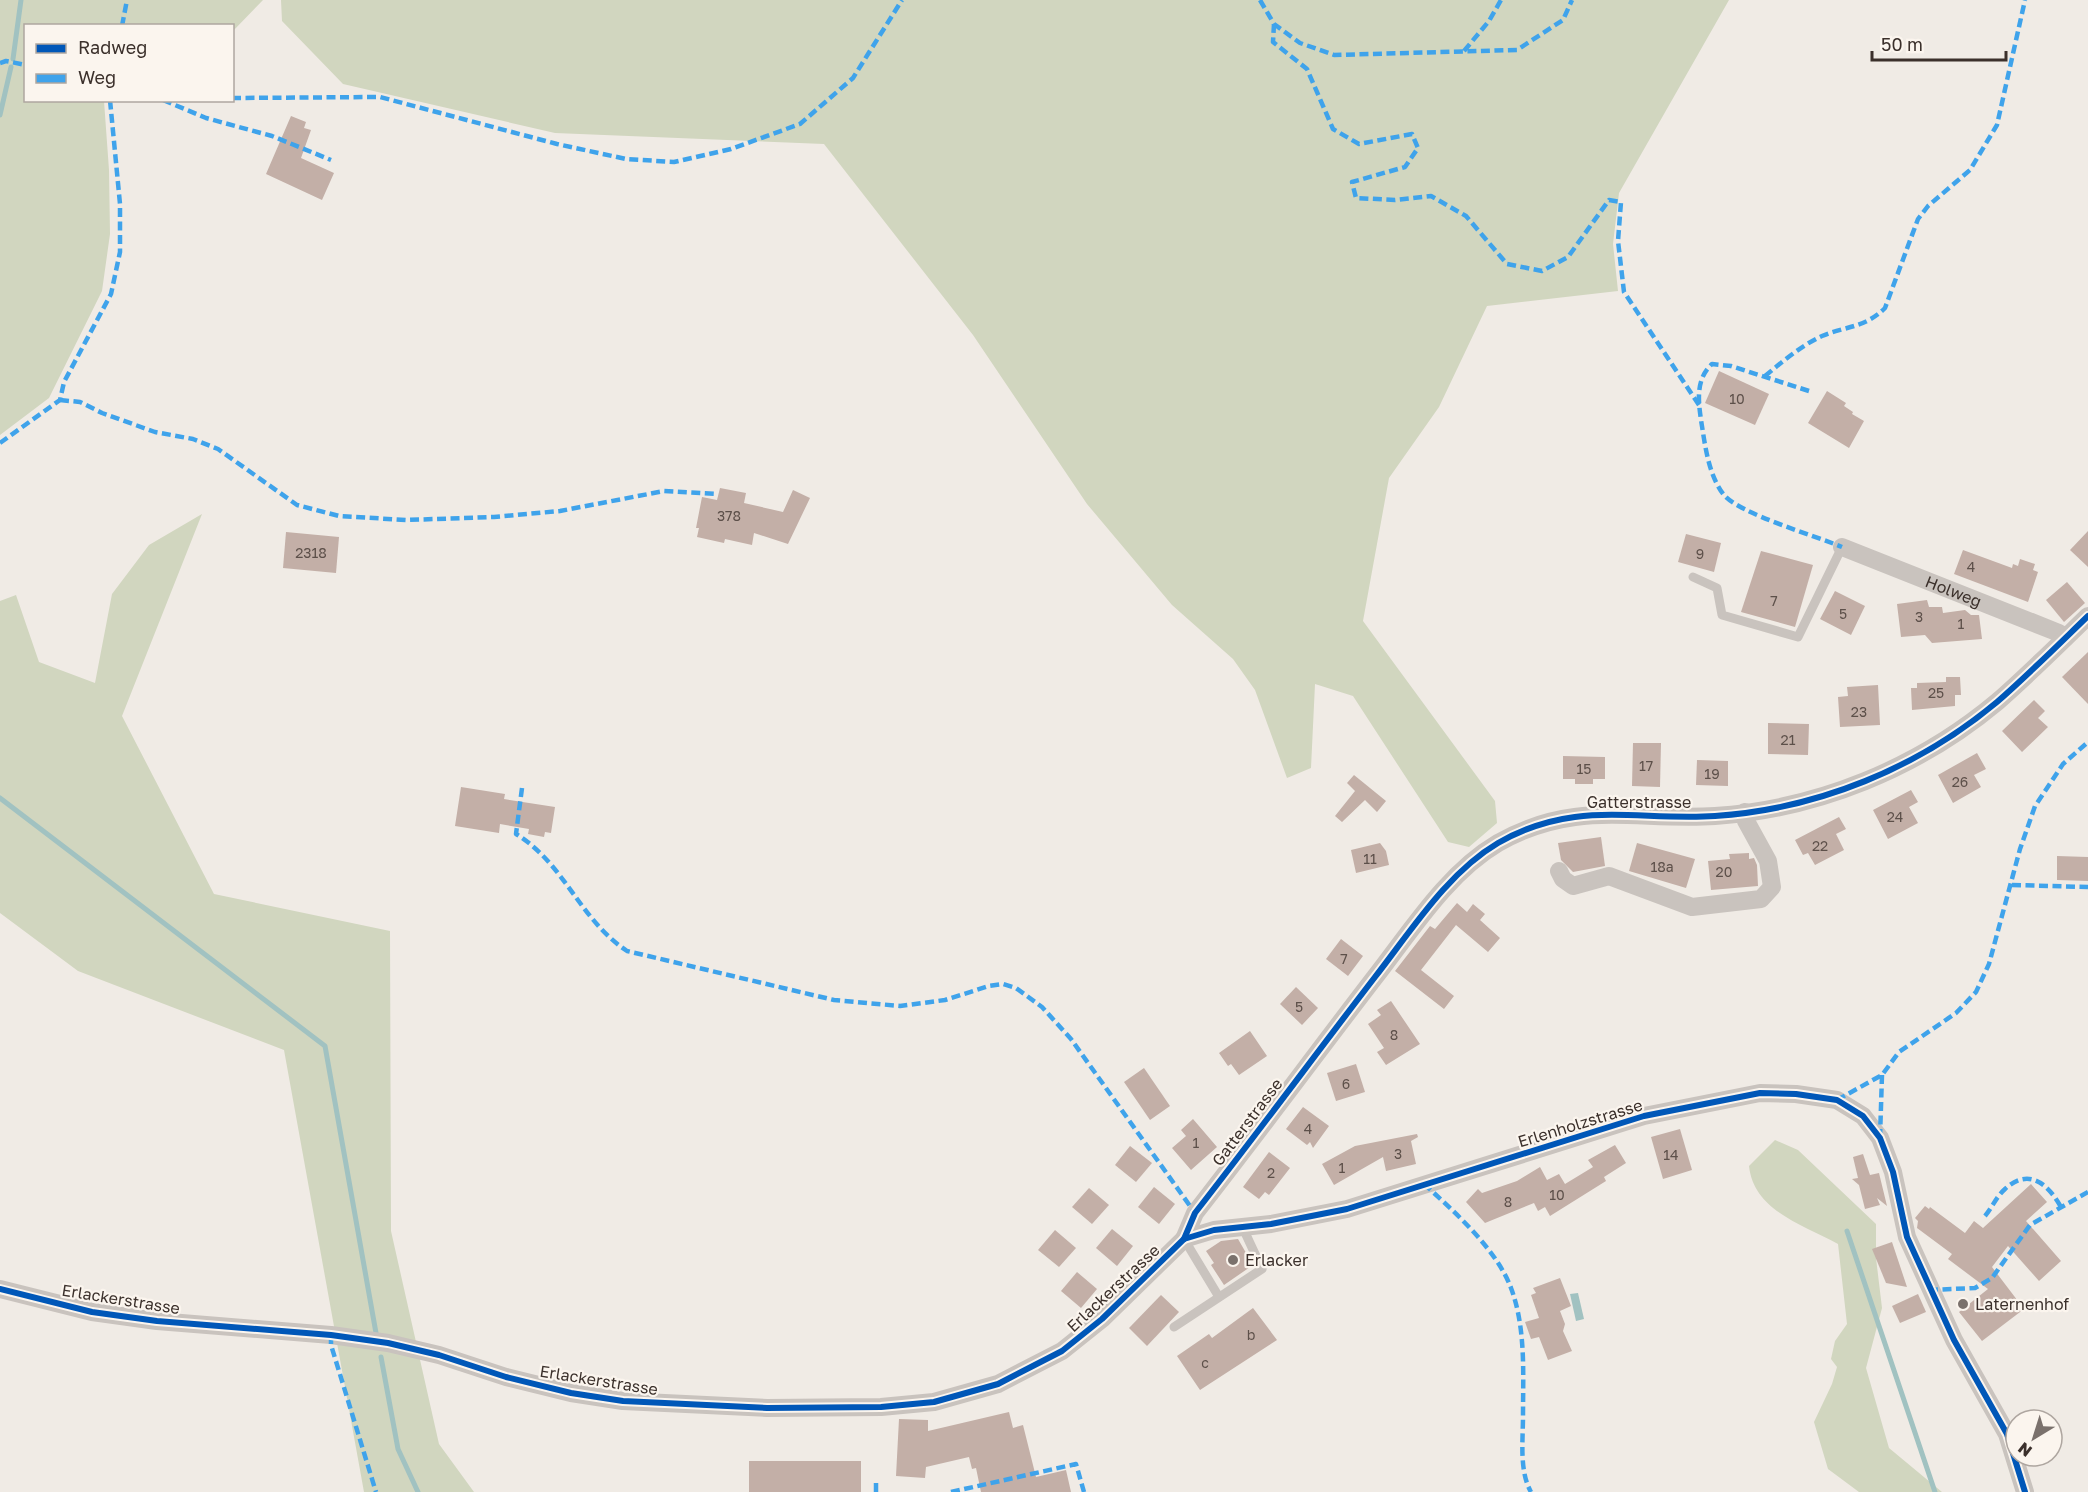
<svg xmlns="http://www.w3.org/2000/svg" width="2088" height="1492" font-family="'Golos Text',sans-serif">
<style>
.green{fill:#d1d6bf}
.water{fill:#a1c2c1}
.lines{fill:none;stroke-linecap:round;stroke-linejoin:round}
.stream{stroke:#a1c2c1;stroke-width:5}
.building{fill:#c3afa7}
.lane{stroke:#c9c3be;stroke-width:9}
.street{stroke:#c9c3be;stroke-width:18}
.quiet{stroke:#3fa3eb;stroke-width:4.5;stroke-dasharray:9 4.5;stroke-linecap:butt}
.cycleway-casing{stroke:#fbf5ee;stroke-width:10}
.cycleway{stroke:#0057b8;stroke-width:6}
.poi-dot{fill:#7a716c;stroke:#fbf5ee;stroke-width:2}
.labels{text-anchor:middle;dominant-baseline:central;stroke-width:4.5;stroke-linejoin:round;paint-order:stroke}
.number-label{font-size:14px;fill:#5d504a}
.street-label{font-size:16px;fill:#3b302b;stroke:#fbf5ee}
.poi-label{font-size:16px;fill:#3b302b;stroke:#fbf5ee;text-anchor:start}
</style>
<rect width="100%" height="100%" fill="#f0ebe5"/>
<g class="green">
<polygon points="0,0 263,0 233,31 232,26 26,26 26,100 104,101 109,170 110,234 102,291 49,398 0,435"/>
<polygon points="281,0 1729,0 1619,193 1613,244 1618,291 1487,306 1439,407 1389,478 1363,621 1495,801 1497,823 1469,847 1448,842 1353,696 1315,684 1311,768 1287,778 1255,690 1233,659 1172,605 1087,504 973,335 824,144 555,133 343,84 282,21"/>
<polygon points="202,514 122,716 214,894 390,931 391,1231 439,1444 474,1492 364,1492 284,1050 78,971 0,913 0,601 16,595 39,662 95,683 112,594 149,545"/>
<path d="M1775 1140 1798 1150 1876 1224V1258L1882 1308 1866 1368 1889 1448 1942 1492H1859L1828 1469 1814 1422 1832 1384 1837 1367 1831 1359 1835 1341 1847 1324 1838 1244C1802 1224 1754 1211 1749 1166Z"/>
</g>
<polygon class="water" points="1578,1293 1584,1319 1576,1321 1570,1294"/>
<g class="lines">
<g class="stream">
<polyline points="13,59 21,0"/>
<polyline points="0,115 11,67"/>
<polyline points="0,798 325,1046 376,1333"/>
<polyline points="1847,1231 1935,1492"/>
<polyline points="381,1357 398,1449 418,1492"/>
</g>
</g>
<g class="building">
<polygon points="291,116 306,122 304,128 311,130 301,158 334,173 322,200 266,174"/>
<polygon points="1719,371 1769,394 1755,425 1705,403"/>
<polygon points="1827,391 1846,403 1844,406 1853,412 1852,414 1864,421 1849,448 1808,423"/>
<polygon points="720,488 746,493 744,503 783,512 793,490 810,498 788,544 754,533 752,545 725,539 724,543 697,537 699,528 696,528 702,497 717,500"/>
<polygon points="2088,531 2088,567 2070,550"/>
<polygon points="286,532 339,537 336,573 283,568"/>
<polygon points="1686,534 1721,543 1714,572 1678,562"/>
<polygon points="1963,550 2012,568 2013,564 2018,566 2020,559 2035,564 2033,570 2038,572 2028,602 1954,574"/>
<polygon points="1761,551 1813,565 1795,627 1741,612"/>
<polygon points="2067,582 2085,603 2064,622 2046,600"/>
<polygon points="1835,591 1865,606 1851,635 1820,619"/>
<polygon points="1927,600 1929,607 1942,607 1943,613 1965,610 1971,615 1979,615 1982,639 1932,643 1925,635 1901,637 1897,604"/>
<polygon points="2088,652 2088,704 2062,677"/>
<polygon points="1946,677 1960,677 1961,695 1955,695 1955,706 1912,710 1911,688 1917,688 1917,683 1946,682"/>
<polygon points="1878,685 1880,725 1840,727 1838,697 1848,696 1847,687"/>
<polygon points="2034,700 2045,711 2038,718 2048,727 2022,752 2002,731"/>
<polygon points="1768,723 1809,724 1808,755 1768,754"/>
<polygon points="1633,743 1661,743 1660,787 1632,786"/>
<polygon points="1977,753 1986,769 1974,775 1981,787 1953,803 1938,775"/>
<polygon points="1563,756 1605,757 1605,779 1593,779 1593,784 1575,784 1575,779 1563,779"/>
<polygon points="1697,760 1728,761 1728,786 1696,785"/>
<polygon points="1354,775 1386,801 1377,812 1365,800 1342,822 1335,816 1355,791 1347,783"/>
<polygon points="461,787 505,794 504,799 555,807 551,833 545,832 544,837 528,834 529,829 500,824 499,833 455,826"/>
<polygon points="1911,790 1918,802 1909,807 1918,823 1888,839 1873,810"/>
<polygon points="1839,817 1846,829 1836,834 1844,850 1815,865 1808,853 1803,855 1795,840"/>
<polygon points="1601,837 1605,866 1573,872 1561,860 1558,843"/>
<polygon points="1380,843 1386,851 1389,865 1356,873 1351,850"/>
<polygon points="1637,843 1695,859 1686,888 1629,871"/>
<polygon points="1749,853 1749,859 1754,858 1757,865 1758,886 1711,890 1708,861 1730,859 1729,854"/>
<polygon points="2057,856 2088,857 2088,881 2057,880"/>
<polygon points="1457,903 1467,912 1473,904 1485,914 1480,920 1500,938 1488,952 1456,925 1421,970 1454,996 1444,1009 1395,971 1430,926 1435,929"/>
<polygon points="1341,939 1363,956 1348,976 1326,959"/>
<polygon points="1296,987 1318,1008 1302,1025 1280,1004"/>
<polygon points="1391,1001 1420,1044 1386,1065 1377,1052 1384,1048 1368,1024 1381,1015 1377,1010"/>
<polygon points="1250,1031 1267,1056 1239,1075 1231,1064 1228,1066 1219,1053"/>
<polygon points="1356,1064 1365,1092 1336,1101 1327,1073"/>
<polygon points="1144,1068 1170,1106 1150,1120 1124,1082"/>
<polygon points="1303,1107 1329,1126 1313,1148 1310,1142 1307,1145 1286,1129"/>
<polygon points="1193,1119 1217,1147 1191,1170 1172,1148 1186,1136 1181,1130"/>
<polygon points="1680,1129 1692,1170 1663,1179 1651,1137"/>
<polygon points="1417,1134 1418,1137 1411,1141 1416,1164 1386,1171 1383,1157 1334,1185 1322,1164 1355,1146"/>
<polygon points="1615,1145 1626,1163 1604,1177 1606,1181 1550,1216 1545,1207 1538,1211 1534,1203 1485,1223 1466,1202 1478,1189 1482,1193 1517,1181 1540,1167 1547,1180 1559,1174 1565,1184 1593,1167 1588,1160"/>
<polygon points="1130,1146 1152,1163 1136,1182 1115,1165"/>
<polygon points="1269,1152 1290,1168 1269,1195 1265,1192 1259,1199 1243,1187"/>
<polygon points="1863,1154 1870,1175 1879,1173 1887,1206 1877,1198 1880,1205 1865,1209 1859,1185 1852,1179 1858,1178 1853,1157"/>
<polygon points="2031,1184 2047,1202 2026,1221 2061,1261 2039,1281 2008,1246 1992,1267 2024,1309 1982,1341 1959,1312 1988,1289 1948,1259 1952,1254 1917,1228 1918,1221 1915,1218 1925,1206 1929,1209 1930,1207 1965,1233 1974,1221 1983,1228"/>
<polygon points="1154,1187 1175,1204 1159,1224 1138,1207"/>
<polygon points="1089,1188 1109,1205 1092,1224 1072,1207"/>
<polygon points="1112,1229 1133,1246 1117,1266 1096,1248"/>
<polygon points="1055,1230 1076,1248 1059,1267 1038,1250"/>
<polygon points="1238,1239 1253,1265 1224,1285 1211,1265 1214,1263 1206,1251 1221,1241"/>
<polygon points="1892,1242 1907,1287 1886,1283 1872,1249"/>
<polygon points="1077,1272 1097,1289 1081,1308 1061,1291"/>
<polygon points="1560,1278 1571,1306 1560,1311 1565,1324 1563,1331 1572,1351 1548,1360 1539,1337 1531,1339 1525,1322 1539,1318 1531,1295 1536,1293 1533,1288"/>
<polygon points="1918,1294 1926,1312 1900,1323 1892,1306"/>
<polygon points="1161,1295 1179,1312 1147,1346 1129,1328"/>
<polygon points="1253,1308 1277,1340 1200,1390 1177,1356 1209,1334 1212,1338"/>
<polygon points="1009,1412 1013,1428 1023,1425 1036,1477 1066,1470 1071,1492 981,1492 976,1468 972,1469 969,1457 926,1467 925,1478 896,1476 899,1419 928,1420 928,1431"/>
<rect x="749" y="1461" width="112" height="31"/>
</g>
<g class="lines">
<g class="lane">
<polyline points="1693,577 1717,588 1722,615 1798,637 1842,547"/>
<polyline points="1184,1239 1219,1297"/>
<polyline points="1174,1327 1262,1269 1242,1226"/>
</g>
<g class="street">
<path id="s1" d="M1842 547 2059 633 2065 638"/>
<polyline points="1559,871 1563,879 1573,886 1609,876 1692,907 1761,899 1772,887 1768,861 1746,821 1745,812"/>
<path d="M1184 1239 1195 1213C1256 1135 1315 1055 1375 977 1411 931 1447 873 1498 843 1575 799 1635 821 1715 816 1818 809 1918 768 1997 702 2028 675 2058 645 2088 616"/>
<polyline points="0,1289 92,1312 157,1321 331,1335 388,1343 439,1355 506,1377 571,1393 623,1401 767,1408 881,1407 934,1402 998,1384 1062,1351 1102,1319 1184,1239 1214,1230 1271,1224 1347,1209 1644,1116 1760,1093 1796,1094 1837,1100 1863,1116 1880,1138 1893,1172 1907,1237 1954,1340 2007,1434 2025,1492"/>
</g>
<g class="quiet">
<polyline points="1260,0 1274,24 1300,43 1334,55 1517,50 1563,20 1572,0"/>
<polyline points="1274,24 1273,42 1307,69 1333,129 1359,144 1412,134 1418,148 1405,167 1352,182 1356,198 1395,200 1431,196 1466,216 1507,264 1542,271 1568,257 1609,200 1621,202 1618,241 1624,292 1699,405"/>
<polyline points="122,26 127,0"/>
<polyline points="1464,51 1489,21 1501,0"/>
<polyline points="0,63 6,61 26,65"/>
<polyline points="232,98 380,97 557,144 626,159 674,162 731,149 800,124 853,78 902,0"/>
<polyline points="163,100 206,118 272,136 331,160"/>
<path d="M1765 376C1782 362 1802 345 1822 336 1846 326 1865 328 1885 308L1918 219 1928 206 1970 170 1997 125 2025 0"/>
<path d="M1809 391 1731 366 1712 364C1696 379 1698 399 1701 420 1705 444 1708 475 1724 495 1740 514 1816 536 1842 547"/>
<polyline points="60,400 80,402 102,413 155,432 193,439 218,449 297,505 339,516 406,520 494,517 560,511 664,491 717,494"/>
<polyline points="0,443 60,400 64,382 111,294 120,252 120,204 110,100"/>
<path d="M522 788 516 834C565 864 579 919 627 951L834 1000 900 1006 945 1000 989 986 1003 984 1016 988 1042 1007 1071 1039 1195 1213"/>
<polyline points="2012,885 2088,887"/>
<polyline points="1837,1100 1882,1075 1899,1052 1956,1013 1976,992 1989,964 2020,849 2035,806 2063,764 2088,742"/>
<polyline points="1880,1138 1882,1075"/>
<path d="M1424 1184C1454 1211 1497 1250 1511 1288 1526 1328 1523 1374 1523 1416 1523 1440 1519 1471 1531 1492"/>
<path d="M1985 1216C1992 1208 1996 1197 2005 1189 2029 1167 2048 1184 2061 1207"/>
<polyline points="1929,1290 1975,1288 1992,1278 2030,1225 2088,1192"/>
<polyline points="331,1335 331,1345 376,1492"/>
<polyline points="876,1492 876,1481"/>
<polyline points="951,1492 1076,1464 1084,1492"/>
</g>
<g class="cycleway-casing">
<g id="cycleway">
<path d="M1184 1239 1195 1213C1256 1135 1315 1055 1375 977 1411 931 1447 873 1498 843 1575 799 1635 821 1715 816 1818 809 1918 768 1997 702 2028 675 2058 645 2088 616"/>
<polyline points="0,1289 92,1312 157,1321 331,1335 388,1343 439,1355 506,1377 571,1393 623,1401 767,1408 881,1407 934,1402 998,1384 1062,1351 1102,1319 1184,1239 1214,1230 1271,1224 1347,1209 1644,1116 1760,1093 1796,1094 1837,1100 1863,1116 1880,1138 1893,1172 1907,1237 1954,1340 2007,1434 2025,1492"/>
</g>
</g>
<use href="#cycleway" class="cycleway"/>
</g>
<g class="poi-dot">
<circle cx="1233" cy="1260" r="6"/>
<circle cx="1963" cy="1304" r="6"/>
</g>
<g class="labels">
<g class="number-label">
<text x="1737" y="398">10</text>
<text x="729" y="515">378</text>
<text x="311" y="552">2318</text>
<text x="1700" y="553">9</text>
<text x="1971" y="566">4</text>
<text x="1774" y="600">7</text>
<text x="1843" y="613">5</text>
<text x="1919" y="616">3</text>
<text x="1961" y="623">1</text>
<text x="1936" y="692">25</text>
<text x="1859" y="711">23</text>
<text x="1788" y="739">21</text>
<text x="1646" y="765">17</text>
<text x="1584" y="768">15</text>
<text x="1712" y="773">19</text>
<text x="1960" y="781">26</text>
<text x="1895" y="816">24</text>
<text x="1820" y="845">22</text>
<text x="1370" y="858">11</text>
<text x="1662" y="866">18a</text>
<text x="1724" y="871">20</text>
<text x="1344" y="958">7</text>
<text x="1299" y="1006">5</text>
<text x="1394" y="1034">8</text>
<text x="1346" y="1083">6</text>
<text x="1308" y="1128">4</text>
<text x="1196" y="1142">1</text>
<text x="1398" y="1153">3</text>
<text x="1671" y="1154">14</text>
<text x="1342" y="1167">1</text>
<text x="1271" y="1172">2</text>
<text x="1557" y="1194">10</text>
<text x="1508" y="1201">8</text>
<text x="1251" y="1334">b</text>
<text x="1205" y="1362">c</text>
</g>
<g class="street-label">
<text stroke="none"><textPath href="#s1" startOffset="120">Holweg</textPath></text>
<text x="1639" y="802">Gatterstrasse</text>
<text transform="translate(1247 1122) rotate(-53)">Gatterstrasse</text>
<text transform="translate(1580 1123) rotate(-17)">Erlenholzstrasse</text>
<text transform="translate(1113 1288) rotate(-43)">Erlackerstrasse</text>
<text transform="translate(121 1299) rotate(9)">Erlackerstrasse</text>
<text transform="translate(599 1380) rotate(9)">Erlackerstrasse</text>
</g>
<g class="poi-label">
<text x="1245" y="1260">Erlacker</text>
<text x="1975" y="1304">Laternenhof</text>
</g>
</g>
<rect x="24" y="24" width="210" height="78" fill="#fbf5ee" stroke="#aea6a0" stroke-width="1.5"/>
<rect x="36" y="44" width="30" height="9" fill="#0057b8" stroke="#aea6a0" stroke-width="1.5"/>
<text x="78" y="54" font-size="18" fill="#3b302b">Radweg</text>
<rect x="36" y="74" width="30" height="9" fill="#3fa3eb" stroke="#aea6a0" stroke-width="1.5"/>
<text x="78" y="84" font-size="18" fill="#3b302b">Weg</text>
<g transform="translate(2034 1438) rotate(218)"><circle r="28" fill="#fbf5ee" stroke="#aea6a0" stroke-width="1.5"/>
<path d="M0-4.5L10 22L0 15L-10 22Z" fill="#7a716c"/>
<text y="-9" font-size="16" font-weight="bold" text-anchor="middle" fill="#3b302b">N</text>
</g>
<path d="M1872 51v9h134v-9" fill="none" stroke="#3b302b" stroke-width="3"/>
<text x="1881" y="51" font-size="18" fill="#3b302b" stroke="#fbf5ee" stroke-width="4.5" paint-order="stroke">50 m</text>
</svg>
